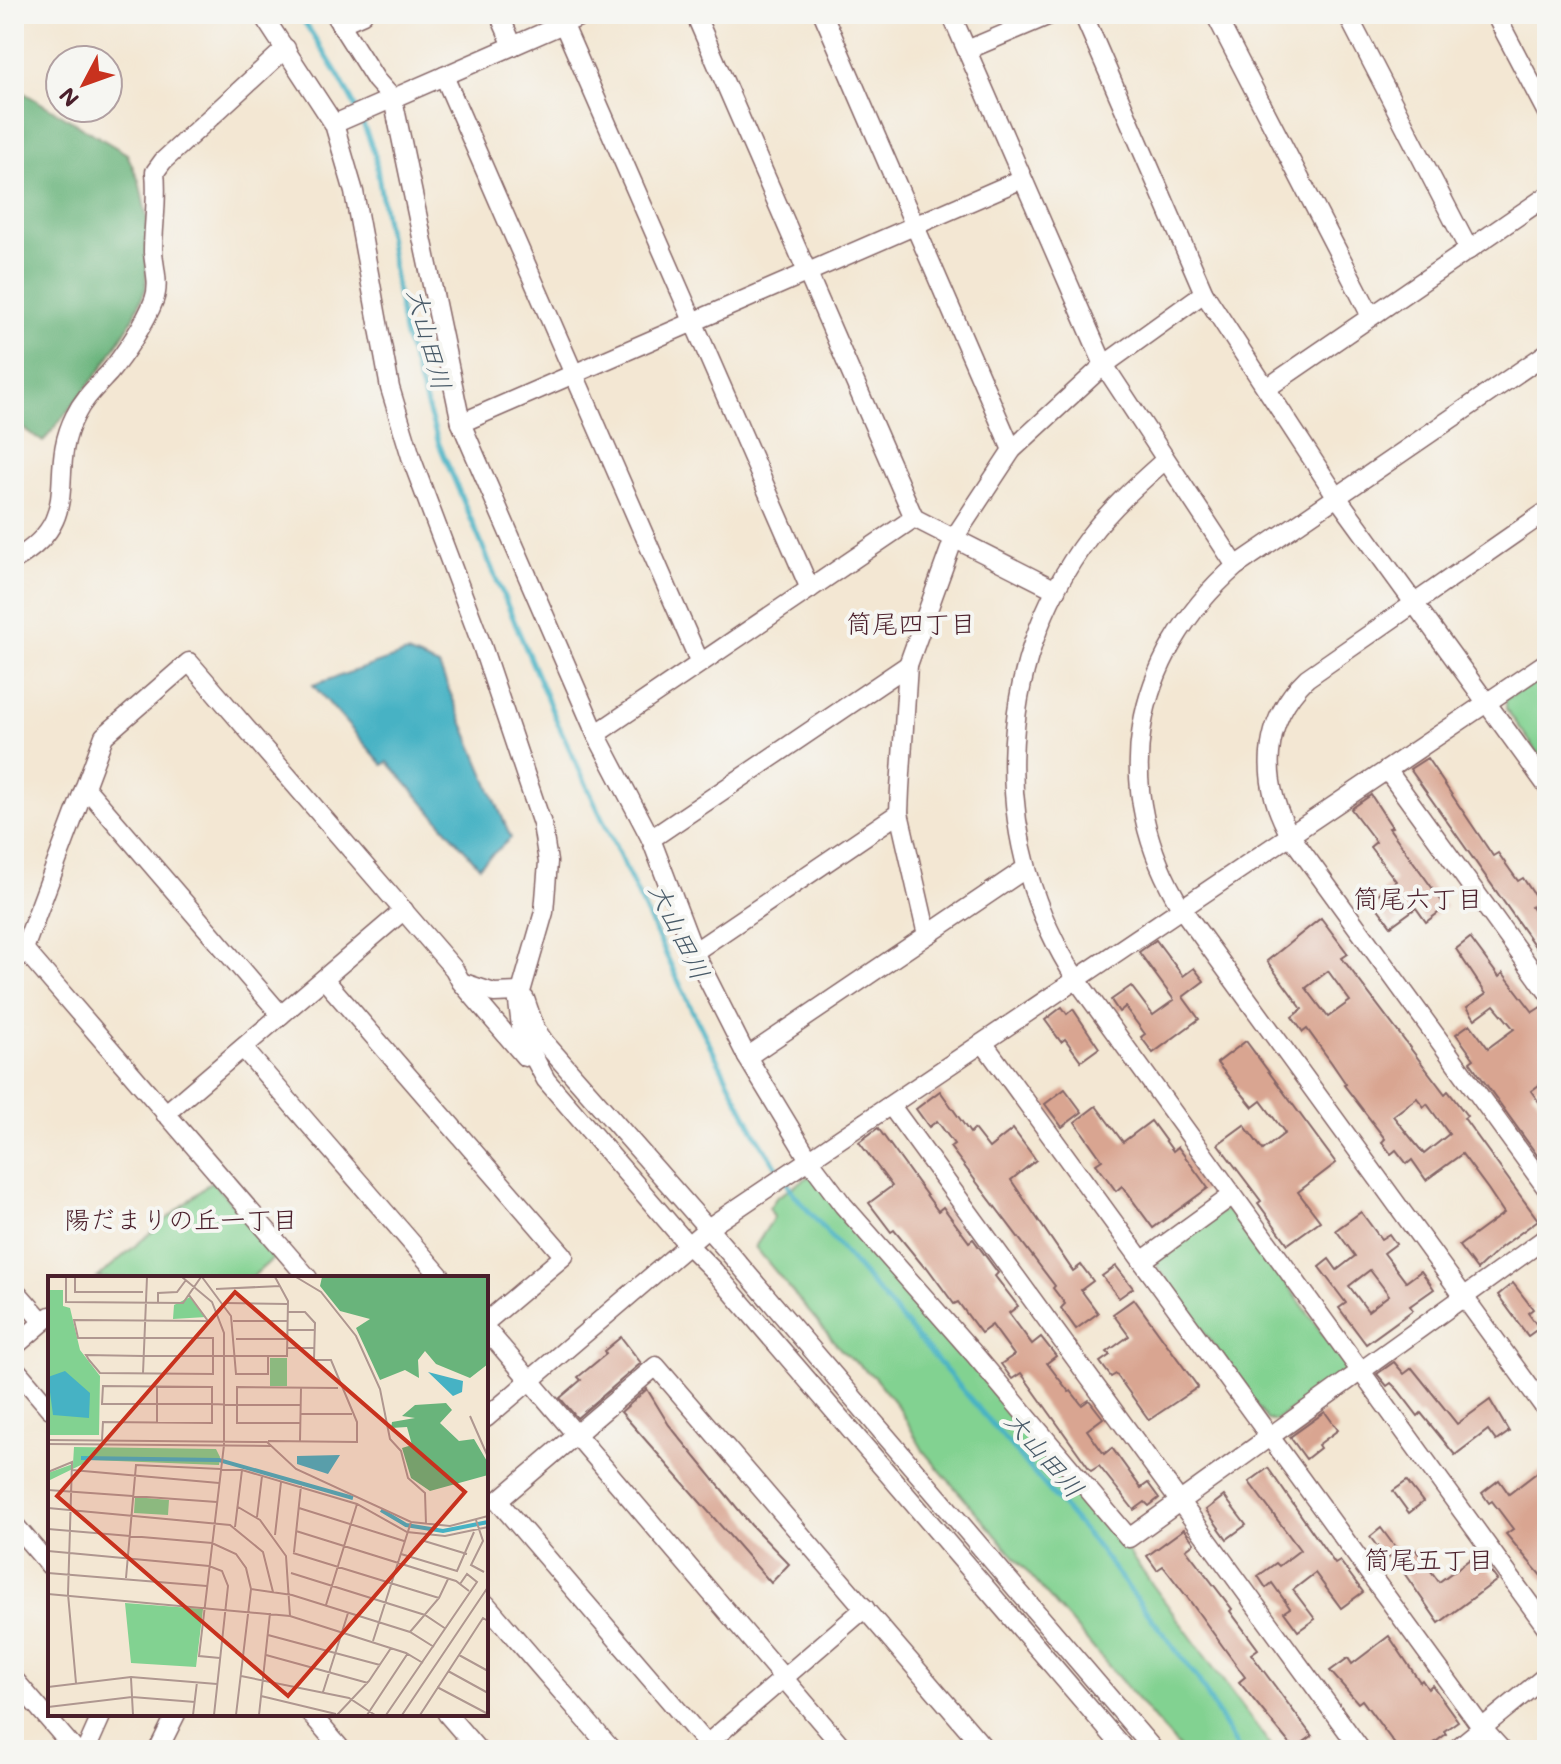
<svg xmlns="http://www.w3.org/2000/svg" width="1561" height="1764" font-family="Mali,'Klee One',sans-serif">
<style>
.green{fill:#82d291;stroke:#66785e;stroke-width:2}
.forest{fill:#69b47b;stroke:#5a6a53;stroke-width:2}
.water{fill:#46b2c4;stroke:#486878;stroke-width:2}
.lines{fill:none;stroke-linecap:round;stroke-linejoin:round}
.stream{stroke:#46b2c4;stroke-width:5}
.building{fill:#d9a591;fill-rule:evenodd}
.minor-casing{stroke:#856566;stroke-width:21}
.minor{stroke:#fff;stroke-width:18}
.labels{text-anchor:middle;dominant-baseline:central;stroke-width:8;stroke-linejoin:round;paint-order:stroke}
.water-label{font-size:26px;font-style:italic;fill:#485a68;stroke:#f6f6f2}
.neighbourhood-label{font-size:26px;fill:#4a1f2b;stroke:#f6f6f2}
.inset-river{fill:none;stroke:#46b2c4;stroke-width:4}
.inset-road{fill:none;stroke:#af9790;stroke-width:2}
.view{fill:#c8321e;fill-opacity:0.15;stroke:#c8321e;stroke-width:4}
.inset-edge{fill:none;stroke:#4a1f2b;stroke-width:4}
</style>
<rect width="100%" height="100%" fill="#f6f6f2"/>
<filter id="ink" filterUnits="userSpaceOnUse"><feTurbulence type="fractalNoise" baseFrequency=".0125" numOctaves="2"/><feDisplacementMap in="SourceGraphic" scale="16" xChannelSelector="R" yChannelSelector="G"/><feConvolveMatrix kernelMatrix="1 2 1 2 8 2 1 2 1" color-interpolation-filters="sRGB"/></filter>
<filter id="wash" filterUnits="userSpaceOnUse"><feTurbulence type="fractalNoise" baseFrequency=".006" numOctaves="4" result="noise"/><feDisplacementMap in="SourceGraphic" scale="32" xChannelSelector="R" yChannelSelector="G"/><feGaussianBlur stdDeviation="1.8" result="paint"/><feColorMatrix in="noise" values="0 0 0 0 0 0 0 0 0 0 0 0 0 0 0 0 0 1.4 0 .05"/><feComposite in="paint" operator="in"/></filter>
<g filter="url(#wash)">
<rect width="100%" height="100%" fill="#f3e7d3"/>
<g class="green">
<polygon points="1547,671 1547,765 1506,709 1506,699"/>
<polygon points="811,1175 1107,1523 1274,1750 1181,1750 924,1452 899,1408 874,1377 842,1351 755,1247 774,1217 769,1208 776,1198"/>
<polygon points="212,1181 277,1255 251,1278 97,1278"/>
<polygon points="1224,1210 1234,1210 1345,1365 1346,1372 1275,1421 1267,1420 1157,1266 1157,1259"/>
</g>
<polygon class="forest" points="14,87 127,154 139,181 147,218 146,288 133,319 100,371 43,442 14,422"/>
<polygon class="water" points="407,653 439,666 511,838 479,866 388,762 383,765 313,685"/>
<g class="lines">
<path class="stream" d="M299 14C329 59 359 104 375 156L404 333 439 444 558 724 691 1008 755 1133 794 1194 1091 1539 1198 1679 1239 1750"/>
</g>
<g id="blocks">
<g class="building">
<polygon points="1427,758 1493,856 1498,853 1518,881 1523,878 1539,902 1531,907 1547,930 1547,946 1539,952 1410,769"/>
<polygon points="1371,795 1392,827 1389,828 1446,907 1426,922 1416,908 1391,926 1371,899 1396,881 1370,847 1376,842 1351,809"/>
<path d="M1321 918 1348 954 1342 958 1445 1094 1448 1091 1467 1116 1464 1118 1538 1220 1500 1248 1477 1270 1459 1246 1504 1213 1488 1189 1462 1154 1426 1180 1412 1160 1407 1164 1396 1150 1391 1154 1382 1142 1385 1139 1344 1085 1346 1084 1331 1062 1307 1029 1303 1032 1292 1017 1302 1009 1267 961ZM1328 971 1350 1001 1328 1017 1306 988ZM1417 1098 1424 1107 1427 1104 1449 1134 1424 1154 1393 1116Z"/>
<polygon points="1470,938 1499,977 1503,973 1533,1012 1547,1003 1547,1079 1531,1091 1547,1113 1547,1169 1470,1062 1474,1059 1456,1034 1470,1024 1488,1048 1514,1029 1494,1005 1475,1019 1467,1007 1486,994 1456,949"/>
<polygon points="1156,940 1183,976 1194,968 1204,981 1183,997 1199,1019 1153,1053 1141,1037 1145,1034 1125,1007 1119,1012 1111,1000 1131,986 1153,1015 1174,1000 1139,952"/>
<polygon points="1062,1007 1067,1014 1073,1009 1099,1048 1081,1061 1065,1039 1061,1042 1045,1020"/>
<polygon points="1246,1041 1336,1163 1298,1192 1320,1221 1288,1244 1258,1203 1261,1201 1218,1144 1244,1125 1263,1150 1285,1133 1261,1101 1253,1107 1217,1063"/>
<polygon points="1065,1089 1082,1112 1062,1127 1045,1104"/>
<polygon points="940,1091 970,1133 974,1129 989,1148 1013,1129 1036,1160 1011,1180 1073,1271 1081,1265 1093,1281 1081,1290 1098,1313 1076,1329 1061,1308 1065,1304 1053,1288 1055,1286 950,1147 954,1144 937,1121 929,1127 916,1109"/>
<polygon points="1096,1106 1123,1142 1151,1121 1173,1151 1178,1147 1208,1188 1153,1228 1122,1186 1116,1191 1108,1180 1096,1164 1102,1160 1075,1122"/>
<polygon points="878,1128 938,1211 943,1207 969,1242 973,1239 998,1273 995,1276 1018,1306 1009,1313 1032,1344 1041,1337 1056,1356 1047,1363 1069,1392 1071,1391 1082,1405 1089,1400 1103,1418 1087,1430 1104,1454 1112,1448 1141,1488 1148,1483 1159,1498 1149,1506 1145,1502 1134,1510 1099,1466 1091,1471 1021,1373 1012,1379 1001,1364 1014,1355 992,1325 981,1333 958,1302 954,1304 926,1266 924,1267 894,1230 891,1232 869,1203 892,1186 859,1142"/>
<path d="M1361 1212 1381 1239 1389 1234 1396 1244 1384 1253 1406 1282 1421 1271 1434 1289 1410 1306 1413 1310 1366 1344 1339 1308 1346 1303 1319 1267 1329 1259 1337 1270 1355 1256 1336 1230ZM1370 1270 1389 1295 1368 1311 1349 1286Z"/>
<polygon points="1116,1266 1133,1288 1119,1298 1102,1276"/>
<polygon points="1513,1283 1533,1309 1528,1313 1539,1328 1528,1336 1498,1295"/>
<polygon points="1134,1299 1198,1387 1149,1420 1116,1374 1111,1377 1100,1362 1110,1355 1107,1352 1129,1336 1113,1314"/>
<polygon points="621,1337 641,1363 577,1418 560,1398 581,1380 578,1377 606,1354 604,1351"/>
<polygon points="1394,1362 1404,1374 1412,1368 1457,1424 1490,1400 1509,1432 1496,1441 1488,1430 1455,1455 1421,1413 1418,1416 1398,1390 1391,1383 1387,1386 1377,1374"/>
<polygon points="647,1389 669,1425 751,1525 789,1564 771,1583 621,1412"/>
<polygon points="1325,1412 1338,1430 1318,1445 1320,1448 1306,1459 1290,1437"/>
<polygon points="1268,1468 1335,1564 1340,1561 1363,1592 1341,1608 1315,1573 1293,1590 1315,1619 1298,1631 1284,1612 1290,1608 1272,1583 1266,1588 1258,1576 1276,1563 1279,1566 1300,1550 1249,1482"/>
<polygon points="1539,1471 1547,1481 1547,1583 1506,1534 1513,1529 1492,1501 1489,1503 1482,1493 1499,1480 1509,1494"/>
<polygon points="1407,1481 1423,1502 1409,1513 1393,1491"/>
<polygon points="1224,1496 1246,1525 1227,1539 1206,1510"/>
<polygon points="1381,1528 1398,1551 1387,1559 1370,1537"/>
<polygon points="1184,1529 1194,1543 1186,1549 1232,1609 1230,1611 1258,1649 1251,1654 1312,1736 1294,1749 1239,1682 1245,1677 1187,1597 1163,1566 1157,1570 1147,1556"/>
<polygon points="1415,1549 1439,1582 1477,1554 1497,1580 1439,1623 1397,1563"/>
<polygon points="1389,1636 1420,1682 1422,1680 1428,1689 1432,1685 1458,1721 1444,1731 1446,1734 1425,1750 1399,1750 1362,1700 1358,1703 1330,1671 1348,1658 1352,1664"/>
</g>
</g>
</g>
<g filter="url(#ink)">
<use href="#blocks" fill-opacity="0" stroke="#856566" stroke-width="2"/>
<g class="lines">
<g class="minor-casing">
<g id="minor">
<polyline points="262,14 334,124 354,192 390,388 412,460 481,643 542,824 548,862 544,912 518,1002 522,1035 546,1080 688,1245 714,1271 1125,1750"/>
<polyline points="334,14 376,80 393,99 461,423 596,734 651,839 694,952 747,1057 810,1161 843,1205 975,1355 1129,1538 1547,1237"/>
<polyline points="499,14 513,46"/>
<polyline points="559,14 810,589"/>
<polyline points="695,14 914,518"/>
<polyline points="823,14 1012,450"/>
<polyline points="951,14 1104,365 1236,566"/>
<polyline points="1083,14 1204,293 1337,497 1547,786"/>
<polyline points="1215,14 1371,316"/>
<polyline points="1347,14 1469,250"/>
<polyline points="1495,14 1547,113"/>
<polyline points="340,24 363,14"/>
<polyline points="967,50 1052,14"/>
<polyline points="444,76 700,663"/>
<polyline points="334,124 586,14"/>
<path d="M1547 353 1236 566C1131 659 1108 789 1182 909L1547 1411"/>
<polyline points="1267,388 1547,196"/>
<polyline points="461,423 1022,179"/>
<path d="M1165 460C1138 484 1111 508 1089 537 991 667 989 846 1077 980L1547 1628"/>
<path d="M1547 511 1307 678C1261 722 1260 782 1290 835L1547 1189"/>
<path d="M14 560C87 518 45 474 75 416 83 399 96 387 109 373 124 355 146 322 154 300 160 285 154 267 153 252 153 224 158 199 155 172L163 161 286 48"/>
<polyline points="596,734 914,518 1056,590"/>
<polyline points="1387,770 1547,991"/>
<polyline points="85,787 281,1015"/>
<polyline points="651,839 908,665"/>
<polyline points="927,935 899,813 900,789 908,665 954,538 1012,450 1104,365 1204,293"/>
<polyline points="24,949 308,1278"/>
<polyline points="694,952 899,813"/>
<polyline points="14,964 24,949 104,736 189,662 454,969 461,982 525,1057"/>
<polyline points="324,979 564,1256 486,1322"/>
<polyline points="464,983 494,993 520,992"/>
<polyline points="525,999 535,1028 545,1043 732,1256 1154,1750"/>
<polyline points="984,1044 1482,1728 1502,1750"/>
<polyline points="243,1048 442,1278"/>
<polyline points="747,1057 1025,869"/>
<polyline points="891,1106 1361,1750"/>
<polyline points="165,1114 404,910"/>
<polyline points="1142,1261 1233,1195"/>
<polyline points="14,1289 43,1322"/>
<polyline points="486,1329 845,1750"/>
<polyline points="14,1347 50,1316"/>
<polyline points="14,1367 50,1409"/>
<polyline points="486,1418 708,1228 1547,662"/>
<polyline points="14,1524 50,1566"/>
<polyline points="486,1604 612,1750"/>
<polyline points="14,1679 75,1750"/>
<polyline points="311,1714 342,1750"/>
<polyline points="447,1714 478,1750"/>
<polyline points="707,1744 865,1608"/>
<polyline points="86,1750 102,1714"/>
<polyline points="158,1750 176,1714"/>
<polyline points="712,1750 498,1501 656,1366 986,1750"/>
<polyline points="1455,1750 1547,1675"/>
</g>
</g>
<use href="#minor" class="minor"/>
</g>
</g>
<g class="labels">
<g class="water-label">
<text transform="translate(430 339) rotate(75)">大山田川</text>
<text transform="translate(680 931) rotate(64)">大山田川</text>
<text transform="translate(1045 1454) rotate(49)">大山田川</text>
</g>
<g class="neighbourhood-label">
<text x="911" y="623">筒尾四丁目</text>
<text x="1418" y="898">筒尾六丁目</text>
<text x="181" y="1219">陽だまりの丘一丁目</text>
<text x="1429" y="1559">筒尾五丁目</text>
</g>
</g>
<g transform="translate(48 1276)">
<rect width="440" height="440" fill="#f3e7d3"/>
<path d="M0 14H15V30L22 32 32 74 52 100 51 159H0ZM142 21 158 41 125 43 126 29ZM222 82H239V110H222ZM26 171 168 173 172 181 171 189 43 184 0 205V197L25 188ZM87 221 121 224 120 239 86 237ZM77 327 155 333 148 391 83 387Z" fill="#82d291"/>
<path d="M274 1H440V88L422 102 388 88 377 75 370 84 371 102 357 94 332 104 308 52 322 43 292 35 272 10ZM398 127 404 134 392 147 411 165 426 163 440 187V199L382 215 363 202 354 172 364 169 359 151 343 152 344 146 367 142 354 140 367 129Z" fill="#69b47b"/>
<path d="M17 95 42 117 41 142 5 139 0 101ZM380 96 415 105 414 116 405 120ZM292 179 280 198 249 188V180Z" fill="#46b2c4"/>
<path class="inset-river" d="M33 182 171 184 305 222M333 234 358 249 395 255 440 246"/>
<path class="inset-road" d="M18 1V26L135 27 153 1M27 1V16H95M134 1 164 26 176 57V169L151 380 172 382M154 1 183 40 188 98H220V80M248 1 273 16 308 60 332 113 342 163 353 175 360 202 377 217 378 248M168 13 232 10M141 19 160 45 26 44 30 62H165V98L52 97 41 84 38 79 95 80H239L240 25 227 1M110 27V17L129 16 138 4M178 27 239 28M185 45H239M239 54H267M188 63H239M239 72H267M95 97 99 1M252 138H304M422 140 440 181M109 146V110M252 147H189V111L290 112M0 164 219 166 248 193 363 246 402 250 440 240M54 164 55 146 164 147V111L55 110 54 128H164L189 129H252M220 165 309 166V146L283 84H266L267 47 257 36H239M252 165 253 112M0 168 224 170M24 194 171 207M0 196 24 186 20 318 28 407M0 214 169 226M190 231 212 244 238 280 242 340M0 232 182 249 215 276 225 316M251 232 356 265M209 241 214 200M428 244 435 265 423 289 436 296M187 251 194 194M0 253 164 267 188 278 198 292 203 313 188 439M248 255 408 305 421 315M227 259 233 206M373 264 419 278M0 275 161 290 174 295 180 310 166 439M246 276 253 210M245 277 391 322M353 278 409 295 426 256M0 297 159 310M243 297 377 339 398 353M78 302 88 189 194 194 309 228 359 256 397 260 440 251M203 313 244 319 362 356 386 371M0 318 242 340 358 377 375 387M278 329 309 228M362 356 391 322 400 303M220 359 332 389M325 365 363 246M218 379 320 407M411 379 440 395M400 395 440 417M193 400 301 422 327 439M83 402 85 439M0 411 83 401 169 408M389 411 440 438M275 416 300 337M213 420 288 438M0 431 84 421 147 426M145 439 149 406M211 439 222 337M289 439 321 405 343 372M319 439 360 377M338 439 429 306 419 298 412 308M354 439 440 311M372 439 435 342 440 345"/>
<path class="view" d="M187 16 417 216 240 420 9 220Z"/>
<rect width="440" height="440" class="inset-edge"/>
</g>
<rect width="1561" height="1764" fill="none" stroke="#f6f6f2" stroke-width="48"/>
<g transform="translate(84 84) rotate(229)"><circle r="38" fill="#f6f6f2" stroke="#b1a0a2" stroke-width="2"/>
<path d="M0-6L14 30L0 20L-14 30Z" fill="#c8321e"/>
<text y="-12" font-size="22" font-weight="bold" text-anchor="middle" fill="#4a1f2b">N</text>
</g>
</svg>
